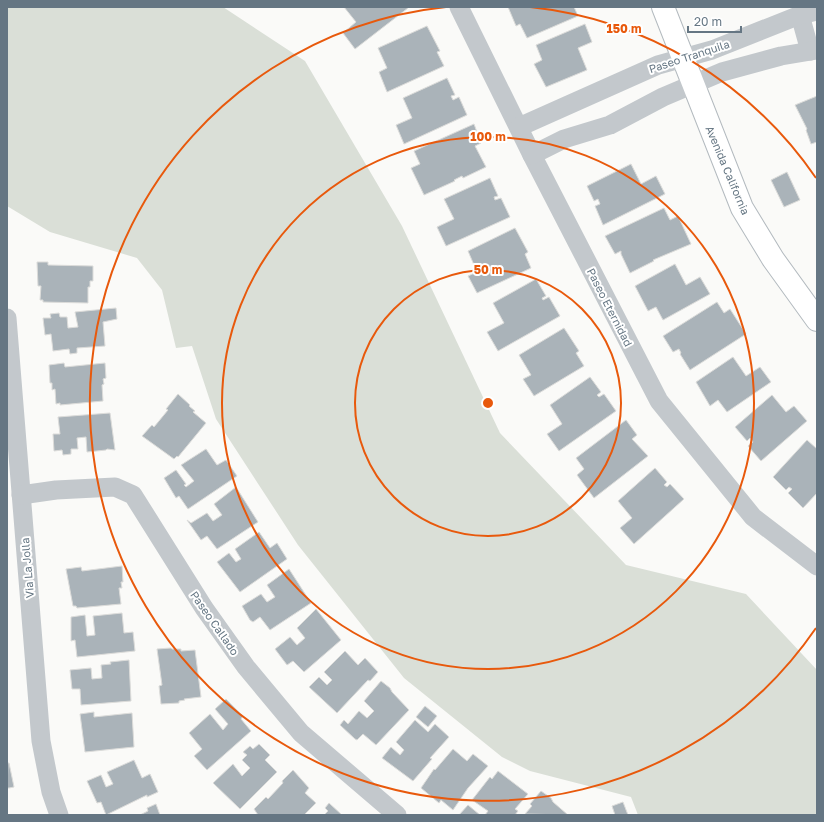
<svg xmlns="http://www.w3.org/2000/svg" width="824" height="822" font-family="'Golos Text',sans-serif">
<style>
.green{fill:#dadfd7}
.building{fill:#aab3b9;stroke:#dcdcda}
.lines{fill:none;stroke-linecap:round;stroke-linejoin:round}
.secondary-casing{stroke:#b3babf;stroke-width:24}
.street{stroke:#c3c8cc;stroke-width:19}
.secondary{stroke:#fff;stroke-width:22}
.ring{fill:none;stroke:#e8590c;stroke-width:2}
.labels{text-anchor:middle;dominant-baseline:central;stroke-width:4;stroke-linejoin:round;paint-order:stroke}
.street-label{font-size:11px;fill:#657683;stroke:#fff}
.centre{fill:#e8590c;stroke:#fff;stroke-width:2}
.ring-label{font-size:12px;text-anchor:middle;font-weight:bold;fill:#e8590c;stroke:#fff;stroke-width:4;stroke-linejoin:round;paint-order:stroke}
</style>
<rect width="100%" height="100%" fill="#fafaf8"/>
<polygon class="green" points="7,7 223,7 305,61 402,226 500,433 626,565 746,594 817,670 817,815 638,815 631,797 530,771 502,757 404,678 298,545 216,419 192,346 176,348 162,290 137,258 50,232 7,206"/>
<g class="building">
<polygon points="344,7 407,7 408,8 355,49 343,33 356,22"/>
<polygon points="508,7 574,7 578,16 527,38 520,24 516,26"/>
<polygon points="585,24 592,42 578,48 587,70 546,87 534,64 542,60 536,45"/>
<polygon points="427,26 440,51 437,52 444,66 387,92 379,72 387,68 378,48"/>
<polygon points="447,78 455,95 451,96 453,100 459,97 467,115 404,144 396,125 412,118 403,98"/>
<polygon points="817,96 817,142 811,144 806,130 807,129 795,105"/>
<polygon points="474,124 481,143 475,146 486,167 463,178 462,176 454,180 455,181 424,195 411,168 420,164 414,151"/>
<polygon points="631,164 641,184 656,176 665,194 603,225 595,206 600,204 598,199 594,201 587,186"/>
<polygon points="787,172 800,200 784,207 771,180"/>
<polygon points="490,178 498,196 494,197 495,200 501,198 510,217 446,246 437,227 454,219 444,199"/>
<polygon points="664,208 670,220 678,216 691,244 653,260 654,261 630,273 621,254 621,251 615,254 605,236"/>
<polygon points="515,228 528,252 525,254 531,268 477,293 468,276 477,272 468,251"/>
<polygon points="37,262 48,262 48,265 93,266 93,281 90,281 90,287 88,287 88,303 43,302 43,300 40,300 41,286 38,286"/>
<polygon points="675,264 686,285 700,277 710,294 663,320 656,307 648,311 635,286"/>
<polygon points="536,279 546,296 542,298 543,300 549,297 560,316 498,351 487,332 504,323 493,303"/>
<polygon points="717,302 724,313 730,309 746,334 690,370 680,354 681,353 679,349 673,352 663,336"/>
<polygon points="116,308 117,319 103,322 105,346 77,348 77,353 70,354 69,349 53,351 51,334 45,335 43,318 51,318 50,314 59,313 60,317 67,317 68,328 78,327 75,312"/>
<polygon points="564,328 579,351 576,353 584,366 534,396 523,379 531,375 519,355"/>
<polygon points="733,357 746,376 760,367 771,382 727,412 718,400 710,406 696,382"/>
<polygon points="64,363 65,367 105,363 106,378 103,379 104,384 102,385 103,401 60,405 60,403 56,404 55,389 52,390 52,383 50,383 49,365"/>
<polygon points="590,377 601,392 597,395 599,397 604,394 616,411 559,451 547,434 562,424 550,405"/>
<polygon points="178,394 190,405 189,406 195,411 193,412 206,423 178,457 177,456 174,459 142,436 152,425 154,427 168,410 166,409"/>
<polygon points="772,395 786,412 794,406 807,421 761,461 748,446 753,442 750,438 747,441 735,427"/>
<polygon points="110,413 115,450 107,449 106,450 87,452 86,437 77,438 78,449 71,449 71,454 63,455 62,450 54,451 53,434 60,434 58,417"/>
<polygon points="626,420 637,435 632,439 648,456 594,498 577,475 584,469 576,458"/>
<polygon points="807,440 817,449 817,493 803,508 788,493 792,489 789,487 786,490 773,477"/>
<polygon points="206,449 217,465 226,460 237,476 188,509 179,496 176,498 164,478 176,470 186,484 184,485 186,487 194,481 181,465"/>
<polygon points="655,468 667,482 664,485 667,487 670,484 684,499 634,544 620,528 632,518 618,501"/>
<polygon points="236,487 258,522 217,549 207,536 201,540 187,520 191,523 207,513 213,521 222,515 214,504"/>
<polygon points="259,532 270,548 277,543 287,559 240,592 217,562 229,553 236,562 241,559 235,549"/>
<polygon points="122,566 123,582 121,582 122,588 119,588 121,604 77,608 76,606 73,606 66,569 81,567 82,571"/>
<polygon points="289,569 311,603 270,630 260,617 253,622 250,620 242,606 261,594 267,602 275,597 267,585"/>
<polygon points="316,609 341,640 304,672 293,661 287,665 275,649 290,637 297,645 305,638 297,628"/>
<polygon points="122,613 124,633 133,632 135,651 77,657 75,640 71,641 71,617 85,615 87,636 95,635 93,616"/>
<polygon points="171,648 172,649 181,649 181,651 195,650 201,697 184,699 185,700 179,701 179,703 161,704 159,686 162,685 157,649"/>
<polygon points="345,651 358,665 365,658 378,672 370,681 368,680 337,713 309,687 319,677 327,685 332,680 324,672"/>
<polygon points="129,660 131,701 81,705 80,689 72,689 70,670 91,668 92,679 102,678 101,665 111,664 110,662"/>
<polygon points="381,681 390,688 392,692 409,710 376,745 363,734 357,740 355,739 340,725 344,720 348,724 359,711 367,718 374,711 364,701"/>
<polygon points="226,699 243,716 241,719 251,731 207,770 194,756 202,749 189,733 210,714 223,730 228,724 215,709"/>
<polygon points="425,706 437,716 428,727 416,717"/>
<polygon points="94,712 94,717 132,713 134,747 85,752 80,714"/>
<polygon points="415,720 428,732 435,724 449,737 430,758 432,759 413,781 382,758 391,747 400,755 404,750 396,742"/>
<polygon points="259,744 270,755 265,760 277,772 240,809 213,783 233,764 242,776 250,768 242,760 247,755 243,752 250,746 253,749"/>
<polygon points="453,749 467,761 473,754 488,766 468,788 453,810 441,800 439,803 421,788 434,769 435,770"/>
<polygon points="134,760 142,778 150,774 158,792 147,797 147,795 106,815 101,802 97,803 87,781 101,775 106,787 113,784 107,772"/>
<polygon points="8,763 9,763 14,787 9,788 7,788"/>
<polygon points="293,770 309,788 305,793 316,803 304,815 258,815 254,809 266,797 268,799 283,783 282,781"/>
<polygon points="498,771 528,794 515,809 518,811 515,815 485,815 488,811 472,800 490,777 492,779"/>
<polygon points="541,791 551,798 553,802 568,815 525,814 532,806 530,804"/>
<polygon points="623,802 628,815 615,815 612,806"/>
<polygon points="329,803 342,815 324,815 328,811 325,808"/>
<polygon points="156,804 160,815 140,815 148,811 147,808"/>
<polygon points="468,805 480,815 459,815"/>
</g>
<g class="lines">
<g class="secondary-casing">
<polyline id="secondary" points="663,7 742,208 773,259 817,320"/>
</g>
<g class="street">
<polyline points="459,7 532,155 659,401 753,517 817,566"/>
<polyline points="800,15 810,51"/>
<polyline points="519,127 658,65 712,50 800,15 817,11"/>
<polyline points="532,155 564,139 610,125 663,97 722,72 781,56 817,50"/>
<polyline points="7,318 41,741 51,792 59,815"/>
<polyline points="21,495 56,490 115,487 133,495 204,608 246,667 301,733 397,815"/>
</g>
<use href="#secondary" class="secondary"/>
</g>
<g class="ring">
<circle cx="488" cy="403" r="133"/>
<circle cx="488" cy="403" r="266"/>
<path d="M816 628A398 398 0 1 1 446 7M530 7A398 398 0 0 1 816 178"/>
</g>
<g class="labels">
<g class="street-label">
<text transform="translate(689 56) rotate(-18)">Paseo Tranquila</text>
<text transform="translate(728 170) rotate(67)">Avenida California</text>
<text transform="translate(610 307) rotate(63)">Paseo Eternidad</text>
<text transform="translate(27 568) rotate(-95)">Via La Jolla</text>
<text transform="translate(215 623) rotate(55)">Paseo Callado</text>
</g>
</g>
<circle cx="488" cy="403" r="6" class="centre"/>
<g class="ring-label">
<text x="624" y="33">150 m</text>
<text x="488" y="141">100 m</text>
<text x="488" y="274">50 m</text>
</g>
<rect width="824" height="822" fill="none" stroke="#657683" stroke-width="16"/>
<path d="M688 26v6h53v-6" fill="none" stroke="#657683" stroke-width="2"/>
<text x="694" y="26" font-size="12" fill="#657683" stroke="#ffffff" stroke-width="3" paint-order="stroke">20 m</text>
</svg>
